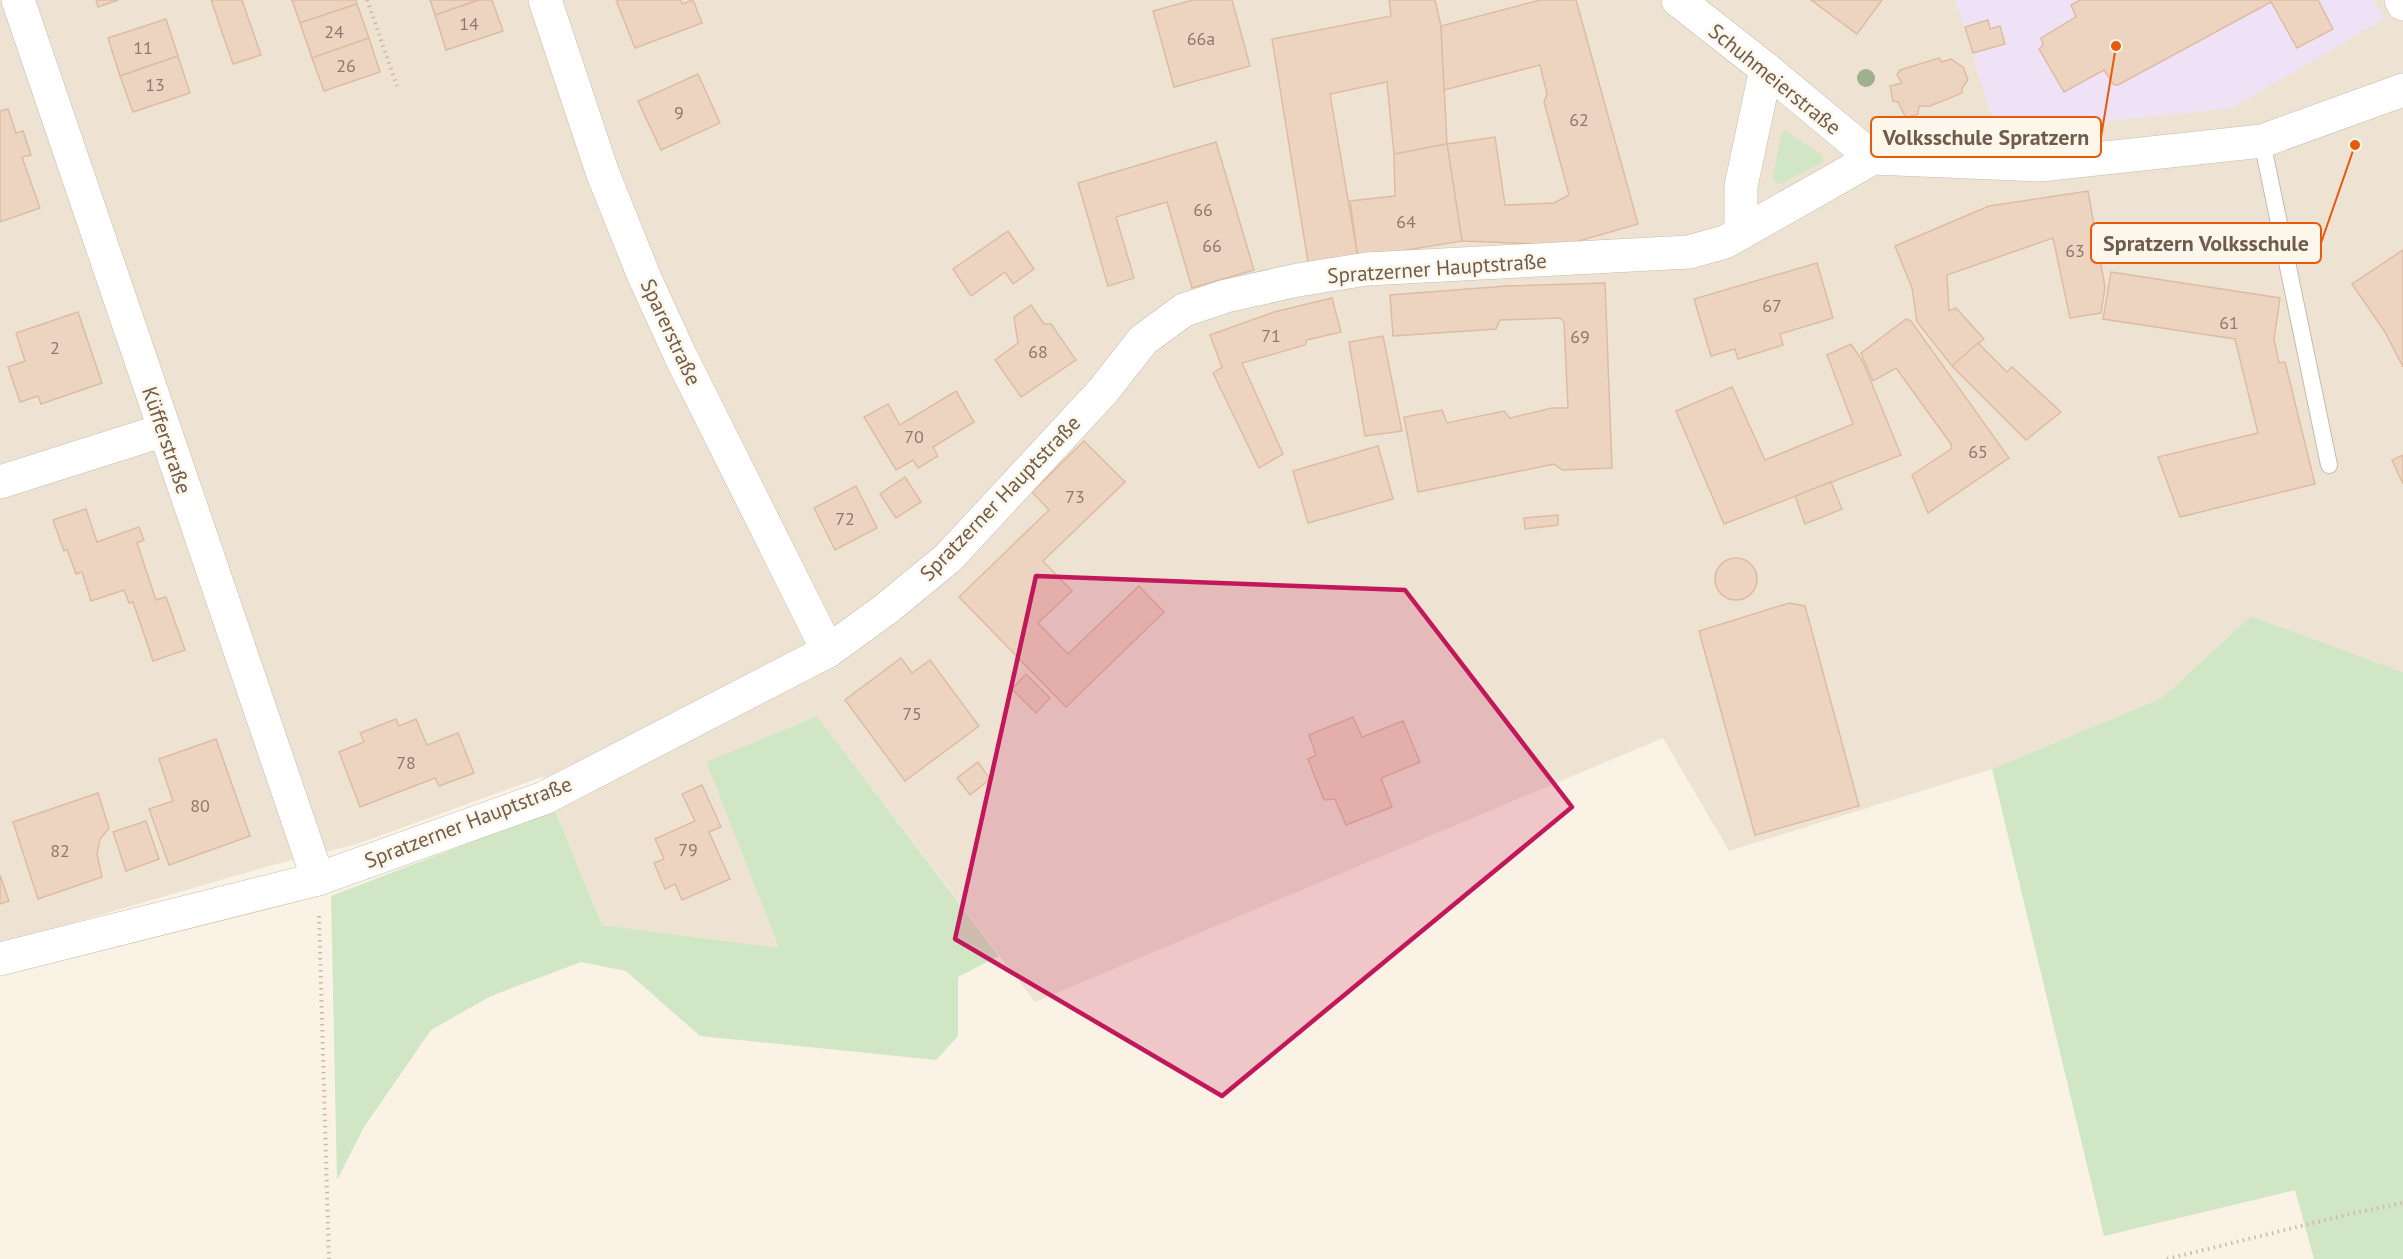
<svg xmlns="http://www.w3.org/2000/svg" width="2403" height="1259" font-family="'PT Sans',sans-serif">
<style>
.residential{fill:#eee3d2}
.education{fill:#f0e2f6}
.green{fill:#d1e6c5}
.building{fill:#edd4c0;stroke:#debca2;stroke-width:1.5}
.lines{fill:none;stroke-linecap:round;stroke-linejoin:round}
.lane-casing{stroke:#c8baab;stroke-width:18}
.street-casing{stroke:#c8baab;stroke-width:34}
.path{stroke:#d1b8a3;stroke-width:4;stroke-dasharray:1.5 4.5;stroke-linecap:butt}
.lane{stroke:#fff;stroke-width:16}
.street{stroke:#fff;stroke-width:33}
.tree{fill:#9fb08f}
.marked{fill:#c2185b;fill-opacity:0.2;stroke:#c2185b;stroke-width:4.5;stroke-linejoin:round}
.labels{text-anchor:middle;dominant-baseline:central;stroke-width:5;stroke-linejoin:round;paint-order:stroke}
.number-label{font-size:18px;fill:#8f7a6a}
.street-label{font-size:21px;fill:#705c4d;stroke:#fdf7eb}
.leader{fill:none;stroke:#e8590c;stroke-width:2}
.callout-dot{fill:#e8590c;stroke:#fdf7eb;stroke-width:2}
.callout{fill:#fdf7eb;stroke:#e8590c;stroke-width:2}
.callout-label{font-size:22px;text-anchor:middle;font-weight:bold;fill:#705c4d}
</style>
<rect width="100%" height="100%" fill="#faf3e5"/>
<polygon class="residential" points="0,0 1956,0 1997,133 2383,18 2373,0 2403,0 2403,672 2251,616 2162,698 1992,769 1729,851 1663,738 1035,1002 817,716 706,762 779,948 602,925 542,777 357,844 269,866 0,944"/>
<polygon class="education" points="1956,0 2373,0 2384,19 2232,108 1997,133"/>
<g class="green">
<polygon points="1785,130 1822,155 1823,162 1780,184 1776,183 1773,177 1782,132"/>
<polygon points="2251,616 2403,672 2403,1259 2314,1259 2295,1190 2104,1236 1992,769 2162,698"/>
<polygon points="817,716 999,956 958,977 958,1036 936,1060 700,1036 626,971 581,962 491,996 431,1030 364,1127 337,1180 331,896 555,810 602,925 779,948 706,762"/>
</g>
<g class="building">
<polygon points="96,0 118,0 98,7"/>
<polygon points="211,0 242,0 261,55 233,64"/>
<polygon points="292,0 356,0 357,4 300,23"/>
<polygon points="430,0 479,0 435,15"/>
<polygon points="479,0 492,0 503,31 446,50 435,15"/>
<polygon points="616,0 681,0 682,4 693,0 702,23 635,48"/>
<polygon points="1193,0 1232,0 1250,66 1174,87 1153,11"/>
<polygon points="1389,0 1435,0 1441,26 1447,144 1394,154 1387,82 1330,94 1358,258 1308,262 1272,39 1391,16"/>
<polygon points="1540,0 1576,0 1638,224 1565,245 1462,241 1447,144 1495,137 1505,205 1554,203 1569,195 1544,102 1547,94 1540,65 1444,90 1441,26"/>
<polygon points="1811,0 1882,0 1857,34"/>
<polygon points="2080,0 2318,0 2333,29 2297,48 2271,2 2118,85 2114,85 2104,70 2064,92 2039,49 2043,45 2041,38 2076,17 2071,5"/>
<polygon points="357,4 369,38 312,58 300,23"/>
<polygon points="166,19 178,56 120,76 108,38"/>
<polygon points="1988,20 1990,29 2000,26 2005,44 1973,53 1965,27"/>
<polygon points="369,38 380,72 324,91 312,58"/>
<polygon points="178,56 190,93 133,112 120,76"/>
<polygon points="1939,58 1942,62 1951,59 1963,67 1968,80 1962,88 1962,93 1930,106 1919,106 1918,114 1906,118 1898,102 1893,101 1890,86 1902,83 1897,75 1900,70"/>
<polygon points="698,74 720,123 661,150 638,101"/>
<polygon points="8,109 16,133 23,131 31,155 22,157 40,208 0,222 0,111"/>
<polygon points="1216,142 1254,270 1192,288 1167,202 1116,217 1134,278 1108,286 1078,183"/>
<polygon points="1447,144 1462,241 1358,258 1350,201 1395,196 1394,154"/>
<polygon points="2088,191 2105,287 2101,313 2070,318 2053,238 1947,275 1949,311 1956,308 1984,339 1952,366 1917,322 1912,288 1895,246 1989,206"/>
<polygon points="1008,231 1034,269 1013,284 1005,272 971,296 953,269"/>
<polygon points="2403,250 2403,367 2385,332 2352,284"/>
<polygon points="1817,263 1833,318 1780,334 1783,345 1738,359 1735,349 1711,356 1694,299"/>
<polygon points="2111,272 2280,298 2274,339 2279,363 2285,362 2315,484 2180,517 2158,457 2258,433 2235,339 2103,319"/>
<polygon points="1605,283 1612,468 1562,470 1554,464 1418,492 1404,417 1442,410 1447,423 1504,411 1510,418 1552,408 1568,408 1564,322 1560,318 1500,320 1496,329 1393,336 1390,295 1507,286"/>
<polygon points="1332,298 1341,332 1307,340 1305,345 1242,363 1283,454 1259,468 1213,373 1222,367 1210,335 1274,312"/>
<polygon points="1031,305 1044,324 1051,324 1076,360 1021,397 995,360 1018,343 1014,317"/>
<polygon points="78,312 102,383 41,404 38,396 20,402 8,367 25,361 16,333"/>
<polygon points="1906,319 1911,321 2009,458 1928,513 1912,475 1951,449 1951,444 1896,368 1873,381 1861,353"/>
<polygon points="1383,336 1402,431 1365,436 1349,342"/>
<polygon points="1978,343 2007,372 2012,367 2061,412 2026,440 1952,366"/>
<polygon points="1851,344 1863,362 1901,455 1724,524 1676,411 1732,387 1765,460 1853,424 1827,355"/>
<polygon points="956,391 974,422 933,447 938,456 918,468 913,460 896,470 864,417 888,404 900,425"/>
<polygon points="1084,441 1125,482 1043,561 1072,591 1038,623 1068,654 1139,586 1164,612 1066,707 959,597 1049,510 1032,492"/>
<polygon points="1378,446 1393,499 1308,523 1293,471"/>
<polygon points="2403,455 2403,484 2392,460"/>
<polygon points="905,477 921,502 896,518 880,494"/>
<polygon points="1831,482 1842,509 1805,524 1795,496"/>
<polygon points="856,486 877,528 835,550 814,508"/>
<polygon points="86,509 97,542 139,527 144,540 137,543 156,600 166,597 185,650 153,661 133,602 129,603 124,590 91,601 82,572 76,574 67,549 64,551 53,520"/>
<polygon points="1558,515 1558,525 1525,529 1524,518"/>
<circle cx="1736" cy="579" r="21"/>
<polygon points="1789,603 1805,606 1859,806 1755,835 1699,631"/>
<polygon points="901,658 912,673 930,660 979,726 905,781 845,700"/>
<polygon points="1026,674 1050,698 1036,713 1012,689"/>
<polygon points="1353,717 1362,737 1403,721 1420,762 1381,778 1392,807 1346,825 1335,799 1324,800 1308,759 1316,755 1309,735"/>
<polygon points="396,719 399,726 416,719 427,745 458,733 474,773 439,786 435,778 360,807 339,752 364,742 360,733"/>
<polygon points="216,739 250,836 169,865 149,809 173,801 159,759"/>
<polygon points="978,762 990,779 970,795 957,778"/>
<polygon points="702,785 721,827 709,832 730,879 682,900 675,884 665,889 654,863 664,859 655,839 695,821 682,794"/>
<polygon points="98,793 109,828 100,839 97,854 102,877 38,899 13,822"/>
<polygon points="146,821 159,859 126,871 113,832"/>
<polygon points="0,875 9,901 0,904"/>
</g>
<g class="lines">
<g class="lane-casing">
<polyline id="lane" points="2262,141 2329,465"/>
</g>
<g class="street-casing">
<g id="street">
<polyline points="18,0 318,879"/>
<polyline points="545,0 603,174 644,276 680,355 828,651"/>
<polyline points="1678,0 1766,69 1873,158"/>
<polyline points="2401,0 2403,4"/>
<polyline points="1741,233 1741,186 1766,69"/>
<polyline points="0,482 164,430"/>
<polyline points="0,959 318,879 544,798 828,651 886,609 948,558 1103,391 1143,340 1184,310 1226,296 1298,280 1367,269 1689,252 1725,242 1873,158 2040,165 2262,141 2403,90"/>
</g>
</g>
<g class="path">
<polyline points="367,0 397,86"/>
<polyline points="319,916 329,1259"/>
<polyline points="2167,1259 2354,1213 2403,1203"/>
</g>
<use href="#lane" class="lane"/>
<use href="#street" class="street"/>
</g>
<circle class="tree" cx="1866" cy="78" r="9"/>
<path class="marked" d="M1036 576 1405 590 1572 807 1222 1096 955 939Z"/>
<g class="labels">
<g class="number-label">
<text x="469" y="23">14</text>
<text x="334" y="31">24</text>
<text x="1201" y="38">66a</text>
<text x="143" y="47">11</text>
<text x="346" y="65">26</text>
<text x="155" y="84">13</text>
<text x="679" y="112">9</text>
<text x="1579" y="119">62</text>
<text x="1203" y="209">66</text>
<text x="1406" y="221">64</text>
<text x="1212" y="245">66</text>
<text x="2075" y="250">63</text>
<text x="1772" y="305">67</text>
<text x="2229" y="322">61</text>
<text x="1271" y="335">71</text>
<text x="1580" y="336">69</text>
<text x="55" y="347">2</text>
<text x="1038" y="351">68</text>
<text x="914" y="436">70</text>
<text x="1978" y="451">65</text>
<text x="1075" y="496">73</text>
<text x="845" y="518">72</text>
<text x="912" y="713">75</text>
<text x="406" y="762">78</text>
<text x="200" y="805">80</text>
<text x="688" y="849">79</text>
<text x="60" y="850">82</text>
</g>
<g class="street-label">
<text transform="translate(1775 79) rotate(39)">Schuhmeierstraße</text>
<text transform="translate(1437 268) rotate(-4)">Spratzerner Hauptstraße</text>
<text transform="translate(671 332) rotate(65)">Sparerstraße</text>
<text transform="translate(167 440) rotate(71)">Küfferstraße</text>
<text transform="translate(1000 498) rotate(-46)">Spratzerner Hauptstraße</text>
<text transform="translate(468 822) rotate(-21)">Spratzerner Hauptstraße</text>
</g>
</g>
<path class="leader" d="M2116 46L2101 137M2355 145L2321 243"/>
<g class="callout-dot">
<circle cx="2116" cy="46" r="6"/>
<circle cx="2355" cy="145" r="6"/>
</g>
<g class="callout">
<rect x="1871" y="117" width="230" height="40" rx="6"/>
<rect x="2091" y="223" width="230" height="40" rx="6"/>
</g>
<g class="callout-label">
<text x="1986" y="145">Volksschule Spratzern</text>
<text x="2206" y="251">Spratzern Volksschule</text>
</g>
</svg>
